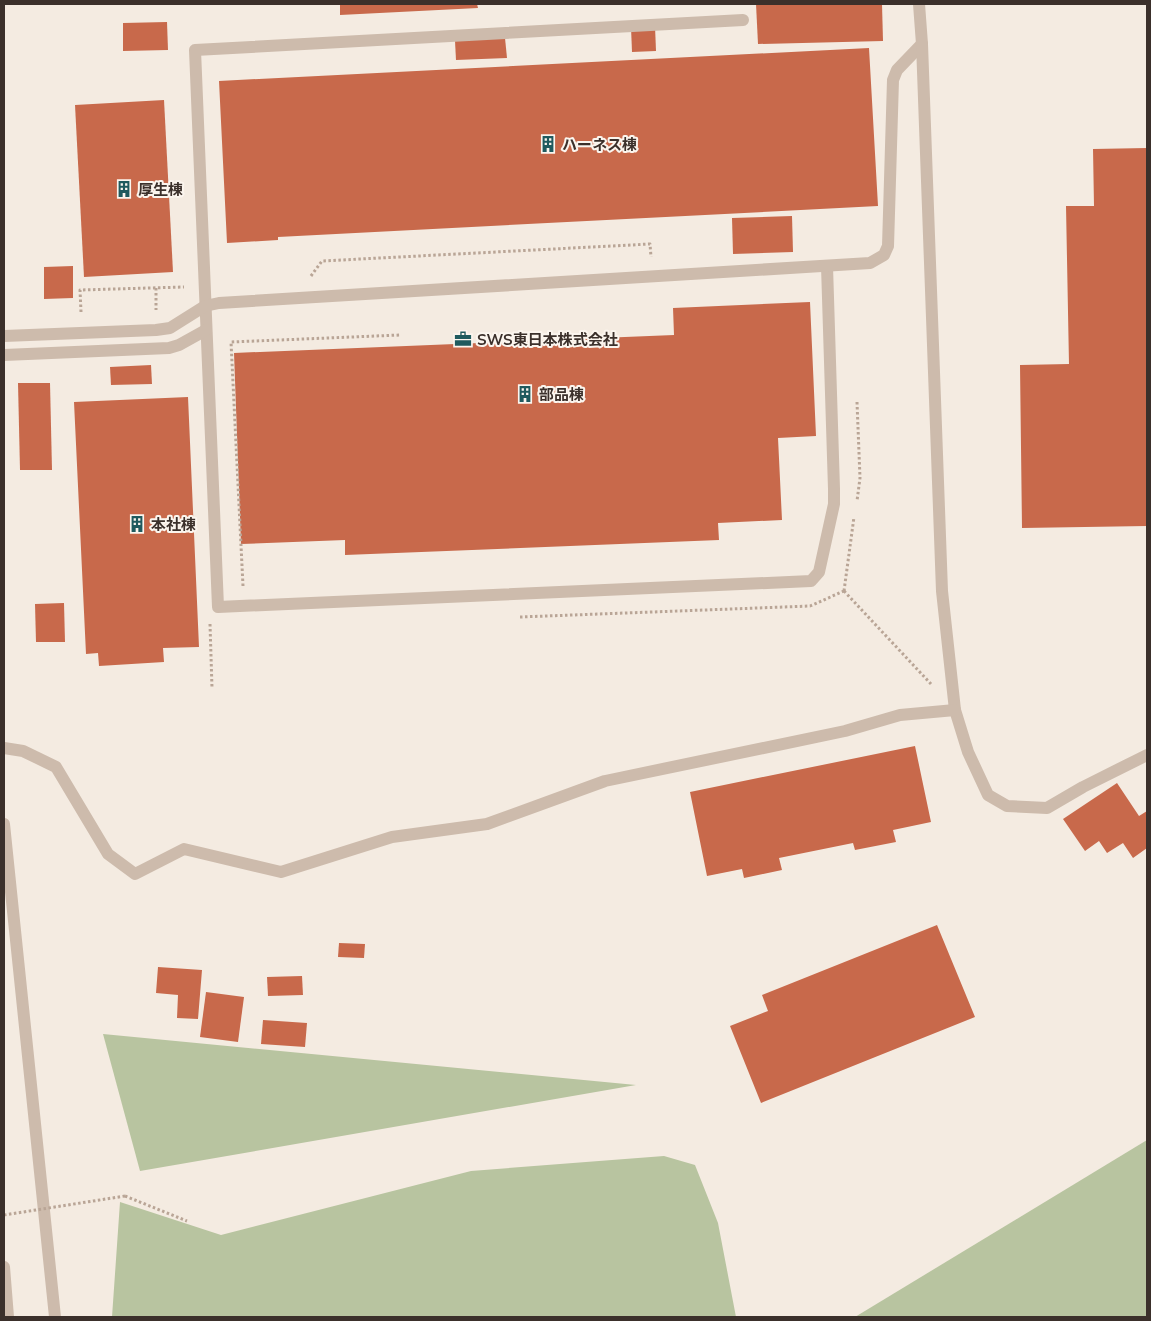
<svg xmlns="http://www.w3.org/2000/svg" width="1151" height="1321" font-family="Mulish,'Noto Sans JP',sans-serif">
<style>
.green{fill:#b8c4a0}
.building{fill:#c8694b}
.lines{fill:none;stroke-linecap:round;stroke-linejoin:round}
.path{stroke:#b9a596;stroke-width:3;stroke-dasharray:2.5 2.5;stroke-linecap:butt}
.service{stroke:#cdbbac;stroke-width:12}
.minor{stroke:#cdbbac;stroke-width:12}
.tertiary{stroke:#cdbbac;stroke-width:12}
.path-bridge{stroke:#b9a596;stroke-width:3;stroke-dasharray:2.5 2.5;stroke-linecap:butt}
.labels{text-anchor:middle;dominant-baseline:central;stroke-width:4;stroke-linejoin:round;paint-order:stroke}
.poi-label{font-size:15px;font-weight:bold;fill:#3b302b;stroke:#fbf5ee;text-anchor:start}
</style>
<rect width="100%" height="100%" fill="#f4ebe1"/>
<g class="green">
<polygon points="103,1034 636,1085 140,1171"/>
<polygon points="1147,1140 1147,1317 855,1317"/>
<polygon points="664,1156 695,1165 718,1223 736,1317 112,1317 120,1202 221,1235 471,1171"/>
</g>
<g class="building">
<polygon points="340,4 477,4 478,8 340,15"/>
<polygon points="756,4 882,4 883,41 758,44"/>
<polygon points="167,22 168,50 123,51 123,23"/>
<polygon points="655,26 656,51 632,52 631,27"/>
<polygon points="505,38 507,58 456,60 455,41"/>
<polygon points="869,48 878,206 278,237 278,240 227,243 219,81"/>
<polygon points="164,100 173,272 84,277 75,105"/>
<polygon points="1147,148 1147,526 1022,528 1020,365 1069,364 1066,206 1094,206 1093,149"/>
<polygon points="792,216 793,252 733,254 732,218"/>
<polygon points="73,266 73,298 44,299 44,267"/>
<polygon points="810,302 816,436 778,438 782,520 718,523 719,540 345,555 345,540 241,544 234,353 674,335 673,308"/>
<polygon points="151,365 152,384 111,385 110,367"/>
<polygon points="18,383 50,383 52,470 20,470"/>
<polygon points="188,397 199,647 163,648 164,662 99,666 98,653 86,654 74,402"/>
<polygon points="64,603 65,642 36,642 35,604"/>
<polygon points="915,746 931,822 893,830 896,842 855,850 853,843 779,858 782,870 744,878 742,869 707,876 690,792"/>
<polygon points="1117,783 1139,816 1147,811 1147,848 1133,858 1123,843 1107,853 1099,841 1085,851 1063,819"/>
<polygon points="937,925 975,1017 761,1103 730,1026 768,1011 762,995"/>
<polygon points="339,943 365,944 364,958 338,957"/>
<polygon points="158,967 202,970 198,1019 177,1018 178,995 156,993"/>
<polygon points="302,976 303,995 268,996 267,977"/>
<polygon points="206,992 244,997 238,1042 200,1037"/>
<polygon points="263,1020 307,1023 305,1047 261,1044"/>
</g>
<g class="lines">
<g class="path">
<polyline points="311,276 322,261 650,244 651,257"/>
<polyline points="156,288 156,310"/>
<polyline points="81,312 80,290 184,287"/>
<polyline points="857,402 860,478 857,501"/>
<polyline points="243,586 231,342 400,335"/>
<polyline points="844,591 854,517"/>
<polyline points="844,591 931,684"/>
<polyline points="520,617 810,606 844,591"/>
<polyline points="210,624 212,688"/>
<polyline points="125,1196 187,1221"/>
</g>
<g class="service">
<polyline points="743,20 195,50 218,607 811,581 819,572 834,504 834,489 827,266"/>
<polyline points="4,336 156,330 170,328 205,306 219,303 870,263 884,255 888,246 893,80 897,70 922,44"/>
<polyline points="4,355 169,348 179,345 206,330"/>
</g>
<g class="minor">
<polyline points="919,4 922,44 942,591 955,710 968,752 988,795 1007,806 1047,808 1083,787 1147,755"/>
<polyline points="4,748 23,751 56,767 108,854 135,874 184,849 281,872 392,837 487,824 605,781 845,731 900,715 955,710"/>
</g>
<g class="tertiary">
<polyline points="4,824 55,1317"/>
<polyline points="4,1267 8,1317"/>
</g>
<polyline class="path-bridge" points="4,1215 125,1196"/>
</g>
<defs>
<g id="building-bare" transform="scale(1.35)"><path d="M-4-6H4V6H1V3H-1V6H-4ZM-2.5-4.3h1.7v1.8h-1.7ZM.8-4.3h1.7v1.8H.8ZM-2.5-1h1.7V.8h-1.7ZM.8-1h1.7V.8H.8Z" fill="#1f5a5e" stroke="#fbf5ee" stroke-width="2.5" paint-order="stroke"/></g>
<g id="office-bare" transform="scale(1.35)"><path d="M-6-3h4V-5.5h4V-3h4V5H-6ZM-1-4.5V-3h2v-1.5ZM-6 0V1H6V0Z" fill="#1f5a5e" stroke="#fbf5ee" stroke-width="2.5" paint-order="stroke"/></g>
</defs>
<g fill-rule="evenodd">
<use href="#building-bare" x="548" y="144"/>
<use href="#building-bare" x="124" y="189"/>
<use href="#office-bare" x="463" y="339"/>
<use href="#building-bare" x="525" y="394"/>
<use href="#building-bare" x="137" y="524"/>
</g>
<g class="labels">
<g class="poi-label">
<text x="562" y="144">ハーネス棟</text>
<text x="138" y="189">厚生棟</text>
<text x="477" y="339">SWS東日本株式会社</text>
<text x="539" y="394">部品棟</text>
<text x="151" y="524">本社棟</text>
</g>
</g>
<rect width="1151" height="1321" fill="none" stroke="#3b302b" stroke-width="10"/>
</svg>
